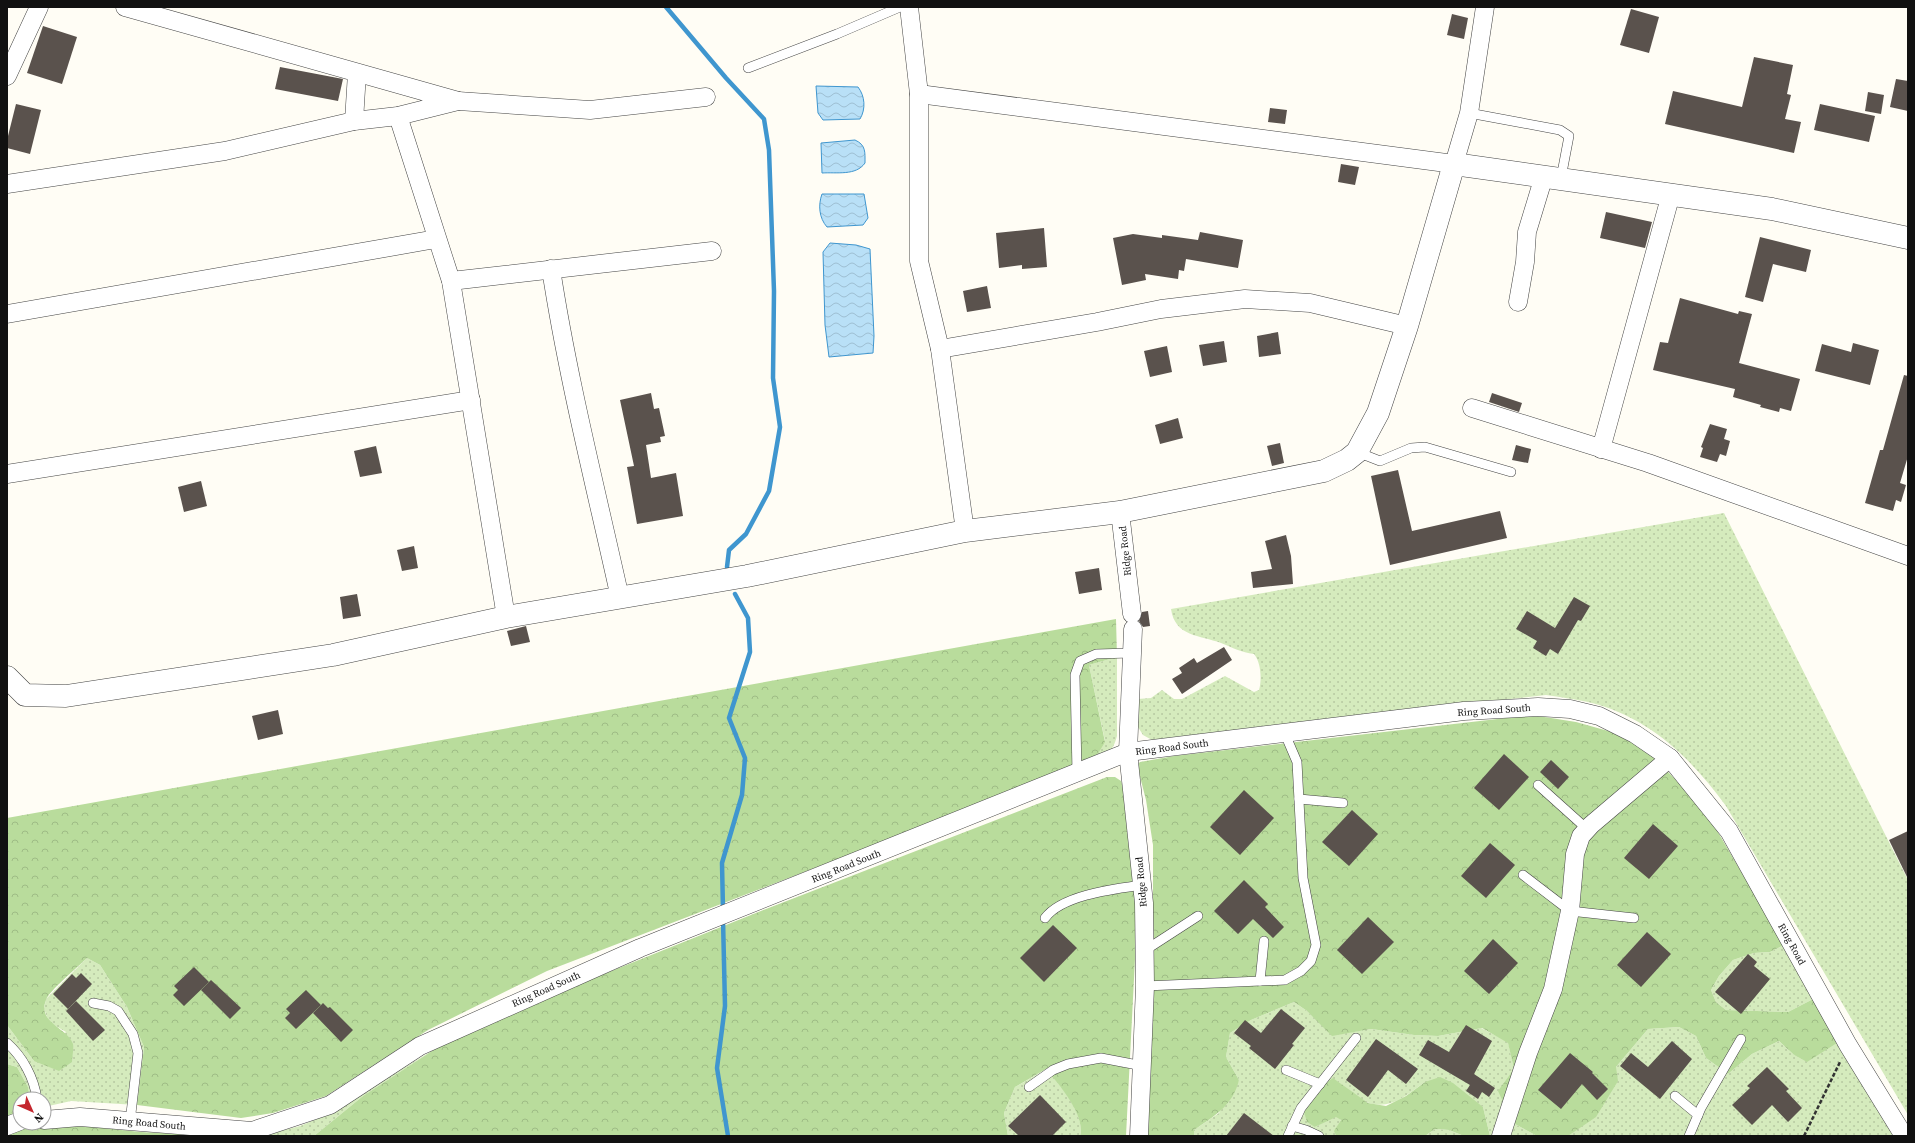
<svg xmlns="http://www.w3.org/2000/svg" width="1915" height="1143" font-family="'Source Serif 4',serif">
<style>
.grass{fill:url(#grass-dots)}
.forest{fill:url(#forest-crowns)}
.water{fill:url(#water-waves);stroke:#3f96cf}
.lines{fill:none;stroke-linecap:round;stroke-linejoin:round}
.stream{stroke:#3f96cf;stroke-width:4.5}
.building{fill:#5a524d}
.service-casing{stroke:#444;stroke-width:10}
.minor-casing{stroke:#444;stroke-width:19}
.tertiary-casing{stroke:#444;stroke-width:23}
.path{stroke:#333;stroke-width:2.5;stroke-dasharray:4 2;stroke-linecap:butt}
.service{stroke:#fff;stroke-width:9}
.minor{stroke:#fff;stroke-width:18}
.tertiary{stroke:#fff;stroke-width:22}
.labels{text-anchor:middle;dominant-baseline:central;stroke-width:4;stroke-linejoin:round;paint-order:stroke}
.street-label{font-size:10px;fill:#111;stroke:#fff}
</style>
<defs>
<pattern id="grass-dots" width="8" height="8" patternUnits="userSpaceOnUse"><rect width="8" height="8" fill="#d5ebbd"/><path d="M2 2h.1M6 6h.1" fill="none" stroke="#b6c8a1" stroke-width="1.8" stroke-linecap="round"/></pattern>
<pattern id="forest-crowns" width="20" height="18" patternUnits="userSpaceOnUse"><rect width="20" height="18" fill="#b9dc9c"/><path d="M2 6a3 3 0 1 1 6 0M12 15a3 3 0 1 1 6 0" fill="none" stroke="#9ebc85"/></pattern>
<pattern id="water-waves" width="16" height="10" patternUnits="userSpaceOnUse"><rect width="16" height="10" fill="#b9e0f7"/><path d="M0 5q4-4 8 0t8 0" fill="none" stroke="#9ebfd3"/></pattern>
</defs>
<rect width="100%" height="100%" fill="#fffdf5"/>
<g class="grass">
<path d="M1724 513 1908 880V1115L1726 806C1691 758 1648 716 1588 702 1574 699 1560 697 1546 695L1152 740 1143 735 1136 724 1138 699 1151 698 1162 690 1174 699H1182L1225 676 1254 692 1259 690C1262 680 1261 662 1254 654 1241 652 1233 648 1221 643 1200 635 1175 637 1171 609Z"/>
<path d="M1117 657V736C1112 755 1105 756 1088 763L1105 741 1089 665Z"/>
<polygon points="1784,945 1815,998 1788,1012 1726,1010 1716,1002 1711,990 1719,976 1733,960 1754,953 1770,952"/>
<polygon points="87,958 100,965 127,1007 144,1047 137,1105 71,1101 44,1107 44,1099 30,1099 28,1087 17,1067 7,1064 7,1025 34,1061 66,1032 49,1022 44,1009 46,999"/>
<path d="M1294 1002 1307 1011 1333 1035 1371 1029 1414 1035 1438 1036 1481 1028 1508 1042 1514 1069 1506 1109 1498 1136H1490L1483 1107 1470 1099 1425 1082C1408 1094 1391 1110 1369 1103 1360 1100 1343 1084 1333 1079 1313 1092 1316 1106 1315 1127L1336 1116 1341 1120 1335 1131 1336 1136H1194V1130L1219 1113 1239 1080 1226 1057 1230 1033 1251 1020Z"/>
<polygon points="1679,1027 1696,1036 1706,1058 1728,1074 1752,1054 1779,1041 1793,1054 1840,1041 1894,1136 1568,1136 1577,1129 1616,1067 1648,1029"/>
<polygon points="435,1049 363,1096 314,1136 261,1136 300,1126 326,1115"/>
<path d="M1047 1069C1059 1083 1086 1116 1080 1136H1008L1004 1113 1015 1087Z"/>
<polygon points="1513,1123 1537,1136 1508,1136"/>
<polygon points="1435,1129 1449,1130 1464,1136 1425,1136"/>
</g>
<g class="forest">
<path d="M1116 619 1117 657 1089 665 1105 742 1099 752 1088 763 547 971 428 1030 326 1096 273 1113 241 1118 137 1105 144 1047 127 1007 100 965 87 958C79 966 48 992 46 1000 37 1023 67 1027 73 1044 74 1049 72 1057 72 1062L59 1071 34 1061 7 1025V818Z"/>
<path d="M1532 715 1576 722 1619 734 1651 755 1693 797 1715 827 1784 945 1770 952 1754 953 1733 960 1719 976 1711 990 1716 1002 1726 1010 1788 1012 1815 998 1840 1041 1807 1062 1793 1054 1779 1041 1752 1054 1728 1074 1706 1058 1696 1036 1679 1027 1648 1029 1616 1067 1618 1081 1596 1117 1568 1136H1537L1513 1123 1498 1091 1514 1069 1508 1043 1482 1028 1438 1036 1414 1035 1371 1029 1332 1036 1307 1011 1294 1002 1251 1020 1230 1033 1226 1057 1239 1080C1233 1105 1215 1116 1194 1130V1136H1145L1153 1001V845L1146 800 1137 765 1140 762 1174 756Z"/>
<path d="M1107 777H1115L1121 781 1127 800 1138 900 1126 1136H1080C1086 1116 1059 1084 1046 1069L1015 1087 1004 1113 1008 1136H314L363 1096 435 1049 502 1015 766 909Z"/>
<polygon points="7,1064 17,1067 28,1087 30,1099 20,1099 20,1112 7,1117"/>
<polygon points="1440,1077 1453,1083 1483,1107 1490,1136 1464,1136 1449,1130 1435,1129 1425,1136 1336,1136 1334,1131 1341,1120 1336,1117 1315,1127 1307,1122 1304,1112 1324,1084 1333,1078 1368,1103 1386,1106 1406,1096 1425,1082"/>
<polygon points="64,1124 141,1132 215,1136 7,1136 25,1128"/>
</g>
<g class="water">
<path d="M816 86 858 87C865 96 866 109 860 119L823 120 818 113Z"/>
<path d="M855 140C866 145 865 152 865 163 856 176 837 172 822 173L821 143Z"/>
<path d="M822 194H864L868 218 863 225 827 227C819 218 818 205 822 194Z"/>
<polygon points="830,243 856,245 870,249 874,336 873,353 829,357 825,325 823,252"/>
</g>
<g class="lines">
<g class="stream">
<polyline points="666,7 726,78 764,119 769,150 774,291 773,378 780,427 769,491 746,534 729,550 727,567"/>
<polyline points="723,910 722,863 742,795 745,758 729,718 750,652 748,618 735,594"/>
<polyline points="723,919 725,1006 717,1068 728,1136"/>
</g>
</g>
<g class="building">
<polygon points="1631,9 1659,17 1649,53 1620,45"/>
<polygon points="1452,14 1468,18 1464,39 1447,35"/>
<polygon points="43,26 77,37 62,84 27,73"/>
<polygon points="1754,57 1793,65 1787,94 1791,95 1785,119 1801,122 1794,153 1665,124 1673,91 1742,107"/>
<polygon points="280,67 343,79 338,101 275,89"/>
<polygon points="1896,79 1908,81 1908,111 1890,107"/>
<polygon points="1868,92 1884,95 1881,114 1865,111"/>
<polygon points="16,104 41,110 30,154 7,148 7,140"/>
<polygon points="1820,104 1875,116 1869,142 1814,130"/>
<polygon points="1270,108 1287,110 1285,124 1268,122"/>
<polygon points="1341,164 1359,167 1355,185 1338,182"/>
<polygon points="1606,212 1652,222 1645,248 1600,238"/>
<polygon points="1044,228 1047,267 1022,269 1022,265 999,268 996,233"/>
<polygon points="1200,232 1243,240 1238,268 1186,259 1184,271 1179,270 1178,279 1145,274 1146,280 1122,285 1113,238 1133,234 1162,238 1162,235 1198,240"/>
<polygon points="1760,237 1811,250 1806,272 1773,264 1763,302 1745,297"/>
<polygon points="987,286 991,308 967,312 963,291"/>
<polygon points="1680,298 1738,314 1739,311 1752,314 1739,363 1800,379 1791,411 1780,408 1779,412 1760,407 1761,405 1733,397 1735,389 1653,370 1660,342 1668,343"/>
<polygon points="1278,332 1281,354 1259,357 1257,336"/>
<polygon points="1224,341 1227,362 1203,366 1199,345"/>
<polygon points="1853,343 1879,350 1870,385 1815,371 1822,344 1851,352"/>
<polygon points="1167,346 1172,372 1150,377 1144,351"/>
<polygon points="1904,375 1908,376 1908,456 1900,483 1906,485 1901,502 1896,500 1893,511 1865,503 1880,450 1883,450"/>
<polygon points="651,393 654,409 659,408 665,436 660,437 661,442 646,445 651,478 676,473 683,516 637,524 627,467 634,466 620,400"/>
<polygon points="1492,393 1522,403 1519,412 1489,402"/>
<polygon points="1178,418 1183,438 1160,444 1155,425"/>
<polygon points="1710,424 1727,429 1724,439 1730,441 1726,456 1720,454 1717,462 1700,457 1703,448 1701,447"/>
<polygon points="1280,443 1284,463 1272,466 1267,446"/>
<polygon points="1516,445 1531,449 1528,463 1512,460"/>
<polygon points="376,446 382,473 360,477 354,451"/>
<polygon points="1398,470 1412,531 1500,511 1507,538 1390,565 1371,476"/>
<polygon points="201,481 207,506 184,512 178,487"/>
<polygon points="1286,535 1291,556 1293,584 1253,588 1251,572 1272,569 1265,541"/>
<polygon points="414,546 418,568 402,571 397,550"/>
<polygon points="1099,568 1102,590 1079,594 1075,572"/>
<polygon points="357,594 361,616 343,619 340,597"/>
<polygon points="1574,597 1590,606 1581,621 1578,620 1558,654 1550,649 1546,656 1533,648 1537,641 1516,629 1527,611 1555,628"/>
<polygon points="1148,611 1150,626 1143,627 1139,621 1142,612"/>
<polygon points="526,626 530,642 511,646 507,631"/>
<polygon points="1224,647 1232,660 1182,694 1172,679 1182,673 1179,668 1194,658 1197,663"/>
<polygon points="278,710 283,734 258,740 252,716"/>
<polygon points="1504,754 1529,777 1499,810 1474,788"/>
<polygon points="1551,760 1569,777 1558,789 1540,772"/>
<polygon points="1244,790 1274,818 1240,855 1210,827"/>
<polygon points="1352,810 1378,834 1349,866 1322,842"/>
<polygon points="1653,824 1678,846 1649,879 1624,858"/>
<polygon points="1908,831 1908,879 1889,840"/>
<polygon points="1490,843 1515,865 1486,898 1461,876"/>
<polygon points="1244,880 1268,904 1265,907 1284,927 1273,938 1253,919 1238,934 1214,911"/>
<polygon points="1368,917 1394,942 1362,974 1337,950"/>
<polygon points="1053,925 1077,948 1044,982 1020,958"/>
<polygon points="1647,932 1671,954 1641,987 1617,965"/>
<polygon points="1493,939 1518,963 1489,994 1464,971"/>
<polygon points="1748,954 1757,962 1754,966 1770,979 1741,1014 1715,992"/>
<polygon points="194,967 209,982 184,1006 173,995 178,990 174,986"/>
<polygon points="81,973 92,984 68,1009 53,994 72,974 76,978"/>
<polygon points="211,980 241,1008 230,1019 201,990"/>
<polygon points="306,990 321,1005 296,1029 285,1018 290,1013 286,1009"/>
<polygon points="76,1001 105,1030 93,1041 66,1011"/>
<polygon points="323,1003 328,1008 330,1007 353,1030 341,1042 313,1013"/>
<polygon points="1281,1009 1305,1028 1292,1044 1294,1045 1275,1069 1249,1048 1251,1046 1234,1033 1245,1020 1261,1033"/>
<polygon points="1466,1025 1492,1041 1474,1074 1495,1088 1489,1097 1482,1092 1478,1099 1466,1091 1470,1085 1419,1055 1428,1040 1449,1052"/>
<polygon points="1376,1039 1418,1069 1406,1084 1388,1070 1368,1097 1346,1080"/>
<polygon points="1672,1041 1692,1059 1660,1099 1620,1066 1631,1053 1648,1067"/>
<polygon points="1570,1053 1593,1072 1592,1073 1608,1089 1597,1100 1582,1084 1561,1109 1538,1090"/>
<polygon points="1767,1067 1789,1089 1786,1091 1802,1108 1788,1122 1772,1105 1752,1125 1732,1105 1750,1088 1747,1086"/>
<polygon points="1040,1095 1066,1122 1052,1136 1019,1136 1008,1126"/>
<polygon points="1244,1113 1274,1136 1226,1136"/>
</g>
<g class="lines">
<g class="service-casing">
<g id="service">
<polyline points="748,68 837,34 900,7"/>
<polyline points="1469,113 1560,130 1569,136 1561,178"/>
<polyline points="1357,452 1380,461 1411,448 1425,447 1511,472"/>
<polyline points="1077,773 1075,675 1080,661 1096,654 1131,653"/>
<polyline points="1538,785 1587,829"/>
<polyline points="1299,799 1343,803"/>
<polyline points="1523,875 1570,911 1634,918"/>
<path d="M1045 918C1062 895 1114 889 1142 885"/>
<polyline points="1144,951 1198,916"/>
<polyline points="1260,981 1264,941"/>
<polyline points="1145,986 1285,980 1301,971 1311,961 1316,945 1303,878 1297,762 1285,734"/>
<polyline points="93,1003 109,1006 118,1011 133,1034 138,1053 130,1122"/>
<path d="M7 1043C23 1057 34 1078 37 1099"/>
<polyline points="1286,1070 1320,1084"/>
<polyline points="1029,1087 1053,1070 1068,1064 1101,1058 1143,1066"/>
<polyline points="1675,1096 1698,1115"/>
<polyline points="1292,1126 1306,1130 1319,1136"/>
<polyline points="1288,1136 1301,1108 1356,1038"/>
<polyline points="1689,1136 1701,1108 1741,1039"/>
</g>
</g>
<g class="minor-casing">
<g id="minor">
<polyline points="909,7 919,94 919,261 940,349 965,531"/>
<polyline points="7,76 39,7"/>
<polyline points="919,94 1454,164 1469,113 1485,7"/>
<polyline points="458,101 590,110 706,97"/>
<polyline points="398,116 451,281 506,617"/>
<polyline points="354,121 357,73"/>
<polyline points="7,184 225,151 354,121 398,116 458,101 125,7"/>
<path d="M551 269C568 380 596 489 620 598"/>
<polyline points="451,281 712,251"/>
<polyline points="1518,302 1525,262 1527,232 1544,176"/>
<polyline points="7,314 436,239"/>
<polyline points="940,349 1097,322 1161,309 1245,299 1310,303 1407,326"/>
<polyline points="1472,408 1648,463 1908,556"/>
<polyline points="1601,449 1671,194"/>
<polyline points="7,474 471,400"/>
<polyline points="1120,512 1132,614"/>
<polyline points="1133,629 1128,752 1144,903 1145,986 1139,1136"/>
<polyline points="44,1120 80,1117 252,1131 330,1105 420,1046 640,948 1128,752 1464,711 1538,707 1570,709 1599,716 1635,734 1670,758 1729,831 1848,1045 1904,1136"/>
<polyline points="7,1126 20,1121"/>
<polyline points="1501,1136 1528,1053 1553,989 1570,911 1575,854 1581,836 1591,825 1670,758"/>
</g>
</g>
<g class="tertiary-casing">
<polyline id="tertiary" points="7,677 25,695 66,696 333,655 506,617 747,576 965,531 1120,512 1324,471 1347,460 1357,452 1378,413 1407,326 1454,164 1772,209 1908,238"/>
</g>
<polyline class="path" points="1804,1136 1840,1062"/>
<use href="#service" class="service"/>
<use href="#minor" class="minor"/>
<use href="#tertiary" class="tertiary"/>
</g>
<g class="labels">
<g class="street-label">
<text transform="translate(1125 551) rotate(-96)">Ridge Road</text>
<text transform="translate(1494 710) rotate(-4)">Ring Road South</text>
<text transform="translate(1172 747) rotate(-7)">Ring Road South</text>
<text transform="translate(846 866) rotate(-22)">Ring Road South</text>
<text transform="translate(1141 882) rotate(-95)">Ridge Road</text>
<text transform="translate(1792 944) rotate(61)">Ring Road</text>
<text transform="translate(546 989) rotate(-24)">Ring Road South</text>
<text transform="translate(149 1123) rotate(5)">Ring Road South</text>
</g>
</g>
<rect width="1915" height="1143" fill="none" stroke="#111111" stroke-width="16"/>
<g transform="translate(32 1111) rotate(135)"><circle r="19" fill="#ffffff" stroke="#a0a0a0"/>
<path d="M0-3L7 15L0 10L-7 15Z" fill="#c4262e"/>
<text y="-6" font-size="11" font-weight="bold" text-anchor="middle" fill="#111111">N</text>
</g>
</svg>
